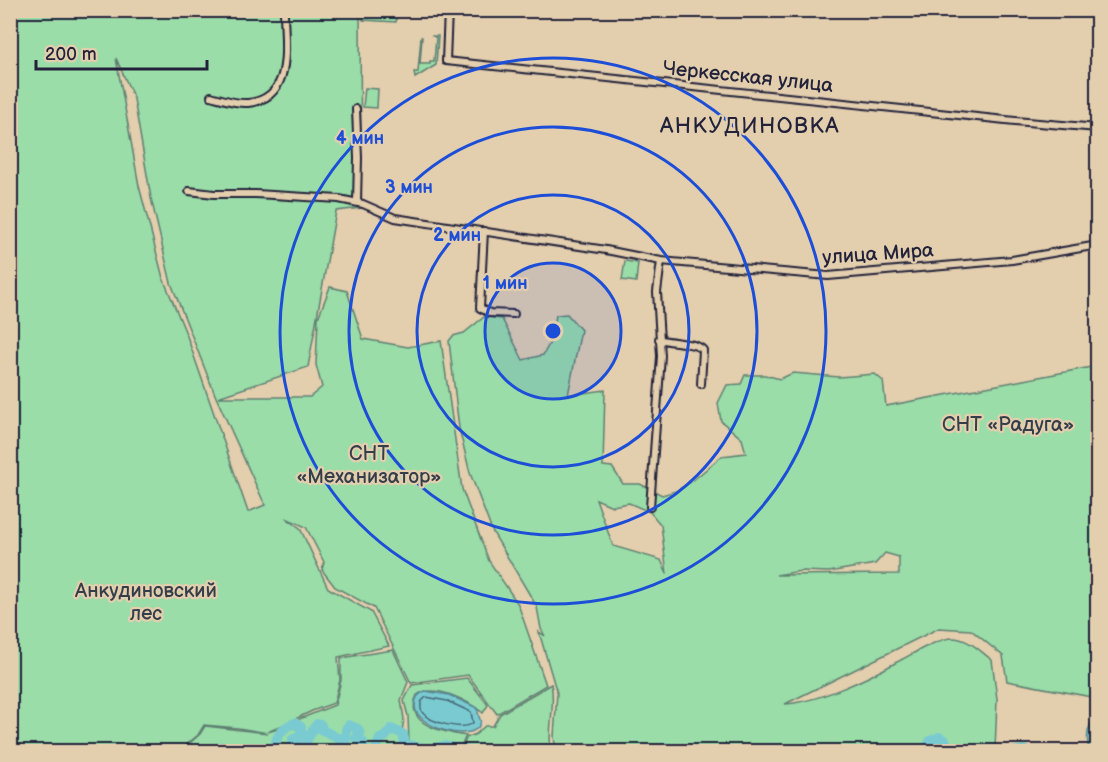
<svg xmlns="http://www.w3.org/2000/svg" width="1108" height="762" font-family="'Balsamiq Sans',sans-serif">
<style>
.green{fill:#9adda8;stroke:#5e8072;stroke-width:1.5;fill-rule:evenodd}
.water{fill:#7acbd1;stroke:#578795;stroke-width:1.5}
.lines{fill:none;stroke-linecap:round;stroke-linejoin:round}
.shore{stroke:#456677;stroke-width:1.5}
.river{stroke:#7acbd1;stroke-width:10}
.minor-casing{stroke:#22223b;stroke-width:10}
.minor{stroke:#e3cead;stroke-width:6}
.ring{fill:none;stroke:#1d4ed8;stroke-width:3}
.labels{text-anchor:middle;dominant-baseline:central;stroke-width:4.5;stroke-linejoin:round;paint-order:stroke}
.street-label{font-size:20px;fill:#22223b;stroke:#e3cead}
.park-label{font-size:20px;fill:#343e4b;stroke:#e3cead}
.quarter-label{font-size:22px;letter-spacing:1.5px;fill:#22223b;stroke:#e3cead}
.centre{fill:#1d4ed8;stroke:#e3cead;stroke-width:3}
.ring-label{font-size:18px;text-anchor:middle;font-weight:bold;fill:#1d4ed8;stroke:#e3cead;stroke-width:4.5;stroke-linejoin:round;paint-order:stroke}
</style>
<rect width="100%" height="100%" fill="#e3cead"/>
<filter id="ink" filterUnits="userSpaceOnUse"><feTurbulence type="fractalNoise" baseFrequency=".0167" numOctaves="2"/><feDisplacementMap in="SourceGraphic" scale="12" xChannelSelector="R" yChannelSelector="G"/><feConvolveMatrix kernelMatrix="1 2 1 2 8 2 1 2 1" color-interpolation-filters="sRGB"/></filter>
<g filter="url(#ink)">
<g class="green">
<polygon points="364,10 397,11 396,22 363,20"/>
<path d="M10 11H360L361 208 336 211 308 367 218 397H310L322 387 316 365 318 318 330 287 347 291 363 339 408 347 441 341 462 489 489 561 518 604 546 685 497 714 468 675 411 683 374 608 335 587 322 570 324 562 306 527 286 518 300 528 328 588 371 612 389 646 338 657 340 680 334 703 312 711 268 732 284 727 273 740 270 749 264 751 254 745 245 747 239 751H229L224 744 199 751H181L200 734 205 726 268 733 238 728 204 725 198 735 179 751H11ZM116 58 134 99 151 198 171 283 216 397 265 505 248 512 187 336 163 278 139 186Z"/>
<polygon points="433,36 438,36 436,65 415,78 414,72 418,72 421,37 422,37 420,64 430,64 430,61 434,61 436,38"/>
<polygon points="365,88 378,89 377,108 363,107"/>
<polygon points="625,261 638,263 636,282 622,280"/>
<path d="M567 314 581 330 568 395 605 390 603 466 612 467 623 484H640L662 495 676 491 691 482 722 456 746 453 742 439 721 421 718 403 727 385 741 384 745 375H765L780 379 793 373 839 377 875 374 883 381 886 406 1097 366V698L1007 681 1003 656 971 630 939 628 785 704C818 702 867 679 897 662 911 655 936 639 952 638 968 638 980 651 992 660L997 699 995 751C978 751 964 750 949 745L946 740 940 735 928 740 926 749 921 752H689C676 746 665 743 653 751H556L554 737 557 693 539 632 545 636 541 629 537 607 492 531 470 473 459 428 449 341 453 336 464 333 484 317 502 319 523 360 543 355 552 339 556 315ZM596 499 612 506 629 503 650 512 661 525 667 574 661 560 613 546ZM885 553 899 557V574L776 575 801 571 829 572 875 564Z"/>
<path d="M393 650 408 682 401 700 404 719 402 731 389 728 378 739 372 749 366 748 365 742 361 739 363 734 360 728 350 723 345 726 343 738 324 728 323 724 317 721C308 728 307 739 299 744L297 741 304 734 303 725 297 720 335 705 341 680V658Z"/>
<path d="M467 678 488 705 483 713C468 701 435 683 417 695 403 725 444 732 466 736L462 744 423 746 409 742 408 716 404 701 412 685Z"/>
<path d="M551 684C556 706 547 729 551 751L485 752 463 748 466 738 476 734 485 726H493L500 714Z"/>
<path d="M291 727 297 729V734L290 738 293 750C314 750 305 738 318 728L319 731 342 743 348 740 350 729 357 734 354 739 360 744 362 751H276L279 738Z"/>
<polygon points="392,732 402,737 404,746 431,751 443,749 457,751 376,752 382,740 387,739"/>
</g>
<g class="water">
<path d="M425 691 449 695 475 707C481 714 476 708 479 716 479 719 482 720 480 724 473 744 415 727 415 706 415 698 418 694 425 691Z"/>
<path d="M1095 719H1097V751H1090C1086 741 1086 727 1095 719Z"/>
</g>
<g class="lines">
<path class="shore" d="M426 697 447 701 471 712 473 723C463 731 430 723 422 712 420 708 421 706 421 702Z"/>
<g class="river">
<polyline points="201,752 223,747 228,752"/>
<path d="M244 752C250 746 254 748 261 752"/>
<path d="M271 752 273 751C276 738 281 727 295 723L301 727V735L293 739 294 748 300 749C308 742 310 732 317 724L321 725 322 730 343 741 346 740V729L349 725 358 729 360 734 356 738 363 742 364 751 367 752"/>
<polyline points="373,752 376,749 380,739 385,737 391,729 403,734 405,744 421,748 432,749 443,746 474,752"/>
<path d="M655 752C663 746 674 747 682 752"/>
<polyline points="926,752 930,741 939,737 945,740 948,747 962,748 966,752"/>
<polyline points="1014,752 1024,750 1026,752"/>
</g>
<g class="minor-casing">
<g id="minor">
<polyline points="448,10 446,61 1015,121 1098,128"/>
<path d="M211 96C222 99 236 104 248 103 295 98 284 45 284 10"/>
<polyline points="356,109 358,158 357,202"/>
<polyline points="189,191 214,194 256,194 339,199 363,204 395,218 606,250 661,261 828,276 1012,260 1098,245"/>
<polyline points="484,231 480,308 490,313 514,314"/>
<path d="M659 339C671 343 696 342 703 350L701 384"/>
<polyline points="650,507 661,356 657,292 661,261"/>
</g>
</g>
<use href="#minor" class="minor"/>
</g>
</g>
<circle cx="553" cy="331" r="68" fill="#1d4ed8" fill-opacity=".12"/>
<g class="ring">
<circle cx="553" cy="331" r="68"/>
<circle cx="553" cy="331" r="136"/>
<circle cx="553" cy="331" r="204"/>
<circle cx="553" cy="331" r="273"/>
</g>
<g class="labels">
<g class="street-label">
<text transform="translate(748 77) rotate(6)">Черкесская улица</text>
<text transform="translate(878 254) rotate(-4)">улица Мира</text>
</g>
<g class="park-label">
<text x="1008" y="425">СНТ «Радуга»</text>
<text x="369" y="454">СНТ<tspan x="369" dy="23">«Механизатор»</tspan></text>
<text x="146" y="591">Анкудиновский<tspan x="146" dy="23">лес</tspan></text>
</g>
<g class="quarter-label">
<text x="750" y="126">АНКУДИНОВКА</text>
</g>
</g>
<circle cx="553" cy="331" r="9" class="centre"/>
<g class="ring-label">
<text x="360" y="144">4 мин</text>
<text x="409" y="193">3 мин</text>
<text x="457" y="241">2 мин</text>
<text x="505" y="289">1 мин</text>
</g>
<rect width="1108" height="762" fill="none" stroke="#e3cead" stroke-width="36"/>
<rect x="18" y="18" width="1072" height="726" fill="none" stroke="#22223b" stroke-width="2" filter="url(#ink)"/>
<path d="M36 60v9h171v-9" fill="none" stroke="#22223b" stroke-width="3"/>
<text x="45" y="60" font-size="18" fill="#22223b" stroke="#e3cead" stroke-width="4.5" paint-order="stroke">200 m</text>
</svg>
